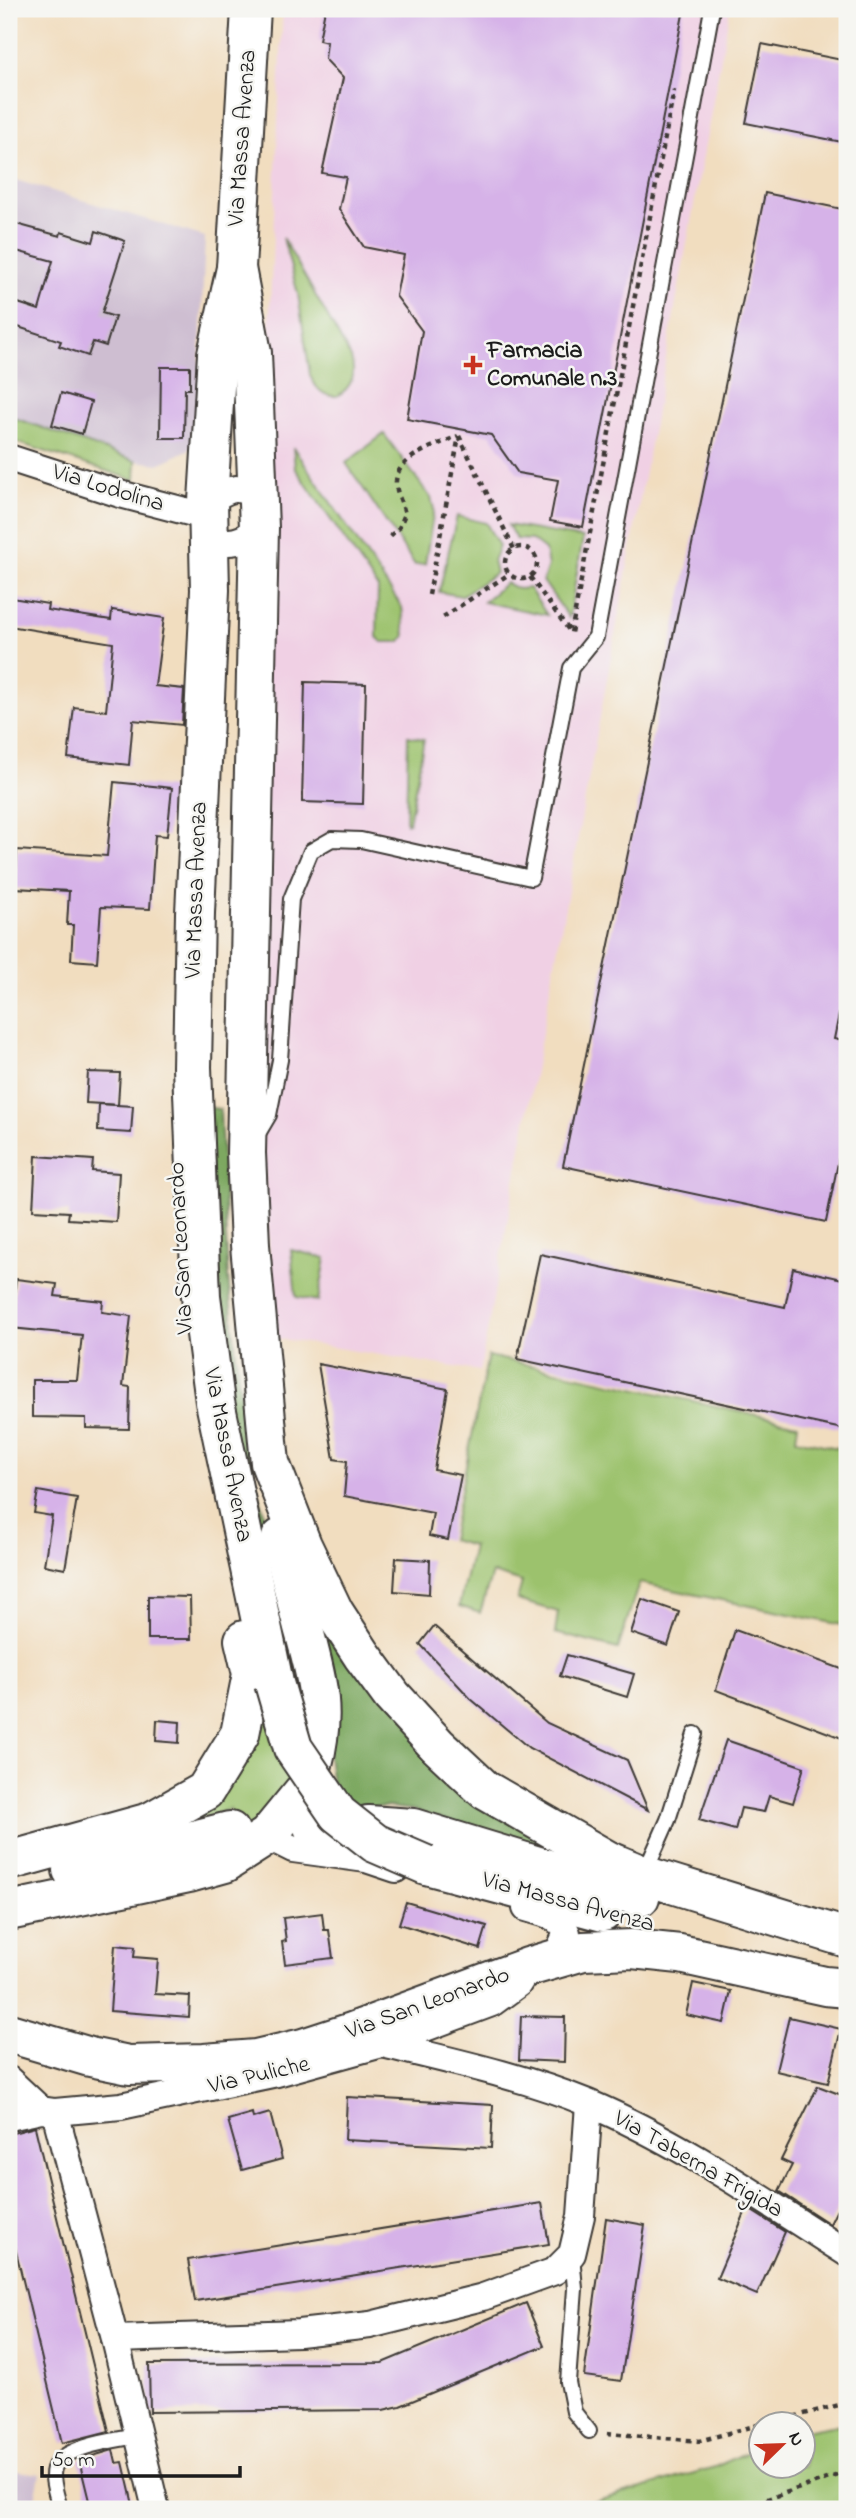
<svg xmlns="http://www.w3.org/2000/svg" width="856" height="2518" font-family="'Indie Flower',sans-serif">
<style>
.built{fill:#f0d0e4}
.industrial{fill:#cebed1}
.green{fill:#9cc26d;stroke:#5c6f44;stroke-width:2}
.forest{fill:#7da860;stroke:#4c623e;stroke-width:2}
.building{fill:#d6b2e8}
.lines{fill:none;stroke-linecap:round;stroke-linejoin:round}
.lane-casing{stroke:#3c3934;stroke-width:18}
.street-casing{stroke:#3c3934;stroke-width:30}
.secondary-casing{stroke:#3c3934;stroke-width:42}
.path{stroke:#3c3934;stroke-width:4.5;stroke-dasharray:5 5;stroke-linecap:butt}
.lane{stroke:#fff;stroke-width:14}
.street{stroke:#fff;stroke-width:26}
.secondary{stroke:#fff;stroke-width:38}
.secondary-bridge-casing{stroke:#3c3934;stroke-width:42;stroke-linecap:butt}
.secondary-bridge{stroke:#fff;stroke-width:38}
.poi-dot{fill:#c8321e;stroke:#f6f6f2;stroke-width:2.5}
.labels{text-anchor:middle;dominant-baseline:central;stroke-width:5;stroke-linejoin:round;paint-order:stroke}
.street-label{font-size:24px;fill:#1c1c1c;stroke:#f6f6f2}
.poi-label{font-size:24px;font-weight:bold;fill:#1c1c1c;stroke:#f6f6f2;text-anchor:start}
</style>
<rect width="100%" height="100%" fill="#f6f6f2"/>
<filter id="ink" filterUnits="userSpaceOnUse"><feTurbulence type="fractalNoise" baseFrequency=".0143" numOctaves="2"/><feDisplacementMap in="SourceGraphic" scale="14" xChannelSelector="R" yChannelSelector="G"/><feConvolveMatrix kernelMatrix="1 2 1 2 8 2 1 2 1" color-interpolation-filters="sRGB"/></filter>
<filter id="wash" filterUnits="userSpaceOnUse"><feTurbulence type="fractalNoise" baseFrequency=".00686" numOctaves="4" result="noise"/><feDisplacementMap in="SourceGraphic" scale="28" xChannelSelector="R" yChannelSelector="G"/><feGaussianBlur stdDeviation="1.57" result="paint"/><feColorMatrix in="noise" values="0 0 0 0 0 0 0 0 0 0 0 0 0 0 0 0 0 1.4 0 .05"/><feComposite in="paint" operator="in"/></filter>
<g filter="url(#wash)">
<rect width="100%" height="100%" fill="#f1ddbf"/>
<polygon class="built" points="283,9 730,9 480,1371 275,1338 261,1119 268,355"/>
<g class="industrial">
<polygon points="9,178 205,237 196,446 159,464 136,461 9,416"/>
<polygon points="9,2470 40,2474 33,2509 9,2509"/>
</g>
<g class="green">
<path d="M283 238 351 358C356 374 353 387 337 396 323 397 315 388 310 375L298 294Z"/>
<polygon points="9,416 136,461 135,480 9,440"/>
<polygon points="384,434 431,498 434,509 425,564 415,565 346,463"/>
<polygon points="293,447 402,607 405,636 401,642 382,642 377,637 378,588 295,468"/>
<polygon points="457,516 486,523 499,546 493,561 496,573 461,596 439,592"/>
<polygon points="508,525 583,538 569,618 543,581 548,566 545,550 532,540 516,539"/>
<polygon points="506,583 518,589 529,588 547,615 483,602"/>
<polygon points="408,736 424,739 409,823 406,823"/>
<polygon points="291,1250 326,1258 318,1301 296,1297"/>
<polygon points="488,1356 798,1424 796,1439 847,1450 847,1626 639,1583 618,1649 555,1633 558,1612 517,1600 522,1582 492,1573 480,1613 459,1606 473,1546 451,1540"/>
<polygon points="260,1690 295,1780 235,1845 230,1809 161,1832"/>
<polygon points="847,2423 847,2509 569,2509 715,2467 761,2446 762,2466 804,2466 804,2431"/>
</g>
<g class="forest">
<polygon points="206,1107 220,1109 228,1277 240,1395 251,1465 293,1617 307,1749 231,1453"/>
<polygon points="307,1597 588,1864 413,1810 389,1807 348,1807 333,1793"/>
</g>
<g id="blocks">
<g class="building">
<polygon points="325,9 684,9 583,527 550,521 558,480 518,473 491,435 407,419 422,331 396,296 404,255 364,247 339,209 346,177 322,173 343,78 325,59 327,42 319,40"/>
<polygon points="762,44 847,61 847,143 746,123"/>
<polygon points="765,193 847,210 847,975 834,1039 847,1042 847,1118 826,1222 563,1166"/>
<polygon points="9,222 60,236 61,232 93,242 96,231 125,241 102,313 115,317 106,346 93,342 88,356 59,346 61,341 9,324 9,300 39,310 53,261 9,249"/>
<polygon points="161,367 190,367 190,389 185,389 184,438 160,438"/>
<polygon points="61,393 91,402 82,434 52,425"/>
<polygon points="12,598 48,604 47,610 111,620 112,610 164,618 155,686 184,689 182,725 133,720 129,765 68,758 74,707 106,711 113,643 9,626"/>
<polygon points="305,682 366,684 363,804 302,802"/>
<polygon points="114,782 172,788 167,836 155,835 150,909 101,907 97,962 71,960 73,925 67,925 69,891 15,888 17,850 107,856"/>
<polygon points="88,1072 120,1073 118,1105 86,1103"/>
<polygon points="99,1104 133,1106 131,1133 98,1131"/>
<polygon points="36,1156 93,1160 92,1171 119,1173 116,1222 68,1219 69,1212 33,1210"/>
<polygon points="540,1254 785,1307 793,1268 847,1280 847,1430 517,1359"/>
<polygon points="16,1279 57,1284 55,1296 103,1301 102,1312 131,1316 123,1386 130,1387 129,1429 86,1428 86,1418 32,1417 32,1380 77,1380 82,1335 11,1328"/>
<polygon points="318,1364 448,1389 434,1470 461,1475 448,1540 429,1536 433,1513 344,1496 347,1461 334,1459"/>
<polygon points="38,1491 77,1498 65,1569 44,1565 52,1516 34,1513"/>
<polygon points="396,1558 430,1560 429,1594 394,1591"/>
<polygon points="148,1596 190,1597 191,1639 148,1639"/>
<polygon points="642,1599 679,1612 668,1646 631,1633"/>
<polygon points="434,1626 547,1723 627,1760 648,1810 529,1748 471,1699 420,1644"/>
<polygon points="735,1630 847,1671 847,1740 716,1690"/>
<polygon points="567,1655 634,1674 627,1697 560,1676"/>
<polygon points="157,1720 180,1722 179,1743 156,1741"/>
<polygon points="726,1740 804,1767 793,1803 769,1796 764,1812 741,1808 735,1830 699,1820"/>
<polygon points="406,1902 487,1926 480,1949 399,1924"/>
<polygon points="322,1913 324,1930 329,1930 333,1958 285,1964 282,1942 286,1941 283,1918"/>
<polygon points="115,1945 135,1947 134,1957 158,1959 155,1994 190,1996 189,2017 110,2011"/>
<polygon points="693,1983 731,1991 724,2023 686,2015"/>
<polygon points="521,2016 565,2017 564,2062 519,2060"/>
<polygon points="789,2017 841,2029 828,2083 776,2071"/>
<polygon points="818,2086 847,2097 847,2189 830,2224 779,2191 792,2165 781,2160"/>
<polygon points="347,2097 493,2105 491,2148 345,2140"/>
<polygon points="252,2113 253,2118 270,2113 282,2159 242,2170 228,2120"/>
<polygon points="35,2127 109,2431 62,2443 9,2222 9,2134"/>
<polygon points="542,2203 549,2244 195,2301 188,2260"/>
<polygon points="747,2208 785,2232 757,2295 717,2278"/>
<polygon points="606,2218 645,2225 621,2381 584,2376"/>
<polygon points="526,2303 544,2346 400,2406 383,2410 150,2412 149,2364 382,2363"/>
<polygon points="113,2450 116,2463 123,2462 134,2509 91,2509 79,2460"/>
</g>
</g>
</g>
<g filter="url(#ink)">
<use href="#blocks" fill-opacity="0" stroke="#3c3934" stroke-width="2"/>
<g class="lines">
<g class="lane-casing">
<g id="lane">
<polyline points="256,1137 269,1115 280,1060 291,899 311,851 332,839 361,840 531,878 571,668 596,637 712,9"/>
<polyline points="644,1874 668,1820 695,1734"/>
<polyline points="572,2254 575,2289 568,2382 574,2412 589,2431"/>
<path d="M60 2509C58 2498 49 2477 55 2466 65 2446 117 2440 137 2436"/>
</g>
</g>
<g class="street-casing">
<g id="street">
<polyline points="9,458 120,494 208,517"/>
<path d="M208 501C230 489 236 483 258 498"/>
<path d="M209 538C230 546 242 542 259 528"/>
<polyline points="267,1836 293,1849 366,1859 396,1869"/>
<path d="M526 1908C544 1913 559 1915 567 1933L555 1959"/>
<path d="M382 2044C451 2061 522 2076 588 2103 680 2142 763 2200 847 2253"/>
<polyline points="9,2080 41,2110"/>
<polyline points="55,2112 115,2339 299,2333 370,2325 483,2297 555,2271 572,2254 581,2216 589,2104"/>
<polyline points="9,2117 41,2110 55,2112 121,2106 277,2073 382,2044 492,2003 518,1984 523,1976"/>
<polyline points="115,2339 156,2509"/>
</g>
</g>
<g class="secondary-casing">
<g id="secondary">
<polyline points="251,9 236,268 217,354 208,501 210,590 195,913 192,1067 201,1296 215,1402 274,1683"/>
<polyline points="236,268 252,353 259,528 246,1153 250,1245 270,1463 302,1545 334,1612 362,1655 392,1696 437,1745 485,1790 607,1860 643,1875 847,1938"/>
<path d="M281 1538C288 1567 295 1597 303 1627 317 1679 327 1710 313 1764"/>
<polyline points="368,1825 413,1828 640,1897"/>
<polyline points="313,1827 331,1826"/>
<polyline points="9,1861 150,1822 205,1791 240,1734 252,1674 244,1640"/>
<polyline points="426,1865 603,1912"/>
<polyline points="72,1870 230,1831"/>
<polyline points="9,1911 189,1873 225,1863 267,1836 303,1792"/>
<polyline points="9,2033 90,2057 129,2065 204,2063 256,2059 303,2048 352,2032 528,1967 583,1951 632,1949 680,1954 825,1986 847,1988"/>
</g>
</g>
<g class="path">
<polyline points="459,436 514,549"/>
<path d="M390 536 399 528 405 514C403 504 395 491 396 481 398 455 439 445 458 436"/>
<circle cx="521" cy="563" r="16"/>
<polyline points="530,577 571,633 674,90"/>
<polyline points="429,595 459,436"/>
<polyline points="443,617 509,574"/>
<polyline points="765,2424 847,2403"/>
<polyline points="607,2433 699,2441 762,2424"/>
<polyline points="738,2509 847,2472"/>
</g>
<use href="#lane" class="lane"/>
<use href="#street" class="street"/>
<use href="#secondary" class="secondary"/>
<g class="secondary-bridge-casing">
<polyline id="secondary-bridge" points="274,1683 293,1748 338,1814 375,1843 426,1865"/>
</g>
<use href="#secondary-bridge" class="secondary-bridge"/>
</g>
</g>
<path class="poi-dot" d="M469.5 354.5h7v7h7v7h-7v7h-7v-7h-7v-7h7z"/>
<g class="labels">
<g class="street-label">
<text transform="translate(243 138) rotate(-86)">Via Massa Avenza</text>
<text transform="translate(108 489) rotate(17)">Via Lodolina</text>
<text transform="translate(197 890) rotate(-88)">Via Massa Avenza</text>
<text transform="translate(182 1248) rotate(-93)">Via San Leonardo</text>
<text transform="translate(227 1455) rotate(79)">Via Massa Avenza</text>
<text transform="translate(568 1903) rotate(15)">Via Massa Avenza</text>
<text transform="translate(428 2004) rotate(-20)">Via San Leonardo</text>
<text transform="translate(259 2076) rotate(-13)">Via Puliche</text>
<text transform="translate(698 2165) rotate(30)">Via Taberna Frigida</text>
</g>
<g class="poi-label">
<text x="487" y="351">Farmacia<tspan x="487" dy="28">Comunale n.3</tspan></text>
</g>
</g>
<rect width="856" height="2518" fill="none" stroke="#f6f6f2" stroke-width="35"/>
<g transform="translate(782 2445) rotate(67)"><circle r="33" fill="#f6f6f2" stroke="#9f9f9c" stroke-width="2"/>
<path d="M0-5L12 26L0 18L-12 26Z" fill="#c8321e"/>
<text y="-10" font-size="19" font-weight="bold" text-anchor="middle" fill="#1c1c1c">N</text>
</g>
<path d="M42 2466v10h198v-10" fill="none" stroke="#1c1c1c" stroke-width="3.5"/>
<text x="52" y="2466" font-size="21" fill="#1c1c1c" stroke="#f6f6f2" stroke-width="5" paint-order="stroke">50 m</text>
</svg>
